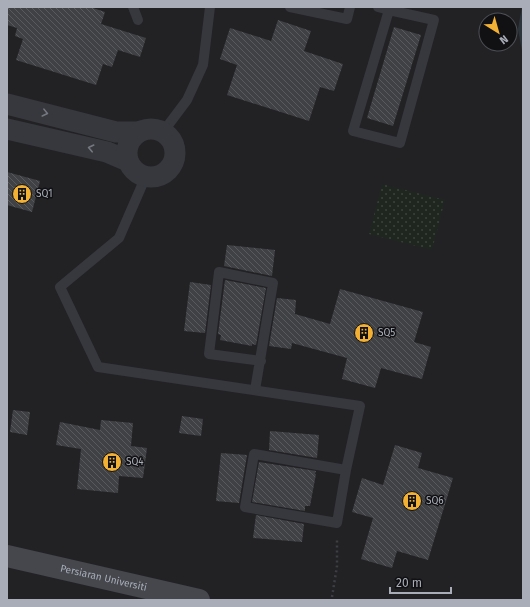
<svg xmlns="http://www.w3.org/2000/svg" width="530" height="607" font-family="'Fira Sans',sans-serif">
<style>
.built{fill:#222225;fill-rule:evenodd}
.park{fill:url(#park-dots)}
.water{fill:url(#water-ripples)}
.building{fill:url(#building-back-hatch)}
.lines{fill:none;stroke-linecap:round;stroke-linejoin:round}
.path{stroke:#3d3f44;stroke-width:2.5;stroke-dasharray:2 3;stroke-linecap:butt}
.lane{stroke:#37383d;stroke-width:10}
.street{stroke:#37383d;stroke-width:21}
.secondary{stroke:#45474d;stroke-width:22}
.oneway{stroke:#757881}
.labels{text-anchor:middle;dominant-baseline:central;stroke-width:3;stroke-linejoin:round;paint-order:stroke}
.poi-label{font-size:10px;fill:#a8adb8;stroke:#111113;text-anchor:start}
.street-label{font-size:10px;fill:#a8adb8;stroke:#111113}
</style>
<defs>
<pattern id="park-dots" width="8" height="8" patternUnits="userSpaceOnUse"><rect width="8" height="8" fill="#1e261f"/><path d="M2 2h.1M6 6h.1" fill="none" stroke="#3c433d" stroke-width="1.8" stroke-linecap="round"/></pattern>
<pattern id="water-ripples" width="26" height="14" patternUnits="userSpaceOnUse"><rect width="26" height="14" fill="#2c353c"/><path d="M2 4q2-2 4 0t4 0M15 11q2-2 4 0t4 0" fill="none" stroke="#485056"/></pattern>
<pattern id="building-back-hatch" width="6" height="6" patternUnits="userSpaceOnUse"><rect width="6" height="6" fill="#404145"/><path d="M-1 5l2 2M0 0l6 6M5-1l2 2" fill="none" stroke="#595a5e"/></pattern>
</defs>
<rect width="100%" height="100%" fill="#161618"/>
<path class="built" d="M7 7H523V600H7ZM486 20H510V44H486Z"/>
<polygon class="park" points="382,184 445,200 432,250 369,234"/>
<polygon class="water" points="522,7 523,7 523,56 518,29"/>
<g class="building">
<polygon points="7,7 90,7 105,12 101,24 146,38 140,57 118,50 112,67 103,64 96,85 16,60 23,39 15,36 17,28 7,25"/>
<polygon points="278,20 311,31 304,51 343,64 334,91 320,87 309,121 227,95 237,65 220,59 230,28 271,41"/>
<polygon points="394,27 421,35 393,126 367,118"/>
<polygon points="7,172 40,181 32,212 7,205"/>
<polygon points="227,245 275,250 272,276 224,266"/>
<polygon points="225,280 266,288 256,345 252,344 252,346 220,340 221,335 218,334"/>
<polygon points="190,282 211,285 205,333 184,331"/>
<polygon points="340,289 423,312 414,342 431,347 422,379 381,368 375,388 342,379 347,358 292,343 291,349 269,346 277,298 296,300 295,314 330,324"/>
<polygon points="13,410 30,412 27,435 10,432"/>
<polygon points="182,416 203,419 201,436 179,433"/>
<polygon points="101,420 133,423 131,446 147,448 143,478 119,476 118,493 77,489 81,449 56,445 60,422 100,430"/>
<polygon points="270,431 319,435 317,458 269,450"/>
<polygon points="395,445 422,453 418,468 453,478 428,560 397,551 392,568 361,559 373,518 352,512 362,478 383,485"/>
<polygon points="221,453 247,455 239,503 216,501"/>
<polygon points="259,462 316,471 315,474 316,474 310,506 305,506 305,511 252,502"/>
<polygon points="256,515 304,524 302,542 253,538"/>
</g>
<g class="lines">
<polyline class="path" points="332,597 337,566 337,538"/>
<g class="lane">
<polyline points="133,7 138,20"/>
<polyline points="290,7 347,19 350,7"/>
<polyline points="378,7 389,10 434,20 400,143 353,131 389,10"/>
<polyline points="163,132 187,100 203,65 210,7"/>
<polyline points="146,176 119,238 60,287 98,367 360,406 346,470 337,523 245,507 254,454 346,470"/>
<polyline points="255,390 273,283 219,272 209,354 261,361"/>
</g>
<g class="street">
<polyline points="7,104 116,132 139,132"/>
<polyline points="7,129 107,152 128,161"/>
<circle cx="151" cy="153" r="24"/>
</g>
<path class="secondary" id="s1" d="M7 556 199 600"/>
</g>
<defs><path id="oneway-chevron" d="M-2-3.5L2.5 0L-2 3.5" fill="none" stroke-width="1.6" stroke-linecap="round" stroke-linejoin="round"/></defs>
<g class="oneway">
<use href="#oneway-chevron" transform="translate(45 113) rotate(14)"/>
<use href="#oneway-chevron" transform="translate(91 148) rotate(-167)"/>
</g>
<defs>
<g id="building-disc" transform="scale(1)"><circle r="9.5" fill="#f2b134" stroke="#111113"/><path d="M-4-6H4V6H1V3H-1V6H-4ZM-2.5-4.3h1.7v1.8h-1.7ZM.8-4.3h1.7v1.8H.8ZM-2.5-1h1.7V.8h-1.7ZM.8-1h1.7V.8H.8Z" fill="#111"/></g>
</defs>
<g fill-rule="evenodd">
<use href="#building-disc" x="22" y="194"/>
<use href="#building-disc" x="364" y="333"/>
<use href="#building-disc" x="112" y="462"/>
<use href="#building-disc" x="412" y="501"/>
</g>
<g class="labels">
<g class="poi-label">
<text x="36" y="194">SQ1</text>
<text x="378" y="333">SQ5</text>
<text x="126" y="462">SQ4</text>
<text x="426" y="501">SQ6</text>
</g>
<g class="street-label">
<text stroke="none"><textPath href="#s1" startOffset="99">Persiaran Universiti</textPath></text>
</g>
</g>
<rect width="530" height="607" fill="none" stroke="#a8adb8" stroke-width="16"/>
<g transform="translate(498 32) rotate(143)"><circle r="19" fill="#111113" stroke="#4d4f55"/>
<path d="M0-3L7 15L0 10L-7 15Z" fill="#f2b134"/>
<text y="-6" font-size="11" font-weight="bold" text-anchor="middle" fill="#a8adb8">N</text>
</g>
<path d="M390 587v6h61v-6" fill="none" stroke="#a8adb8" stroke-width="2"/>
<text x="396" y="587" font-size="12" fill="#a8adb8" stroke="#111113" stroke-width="3" paint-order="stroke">20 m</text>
</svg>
